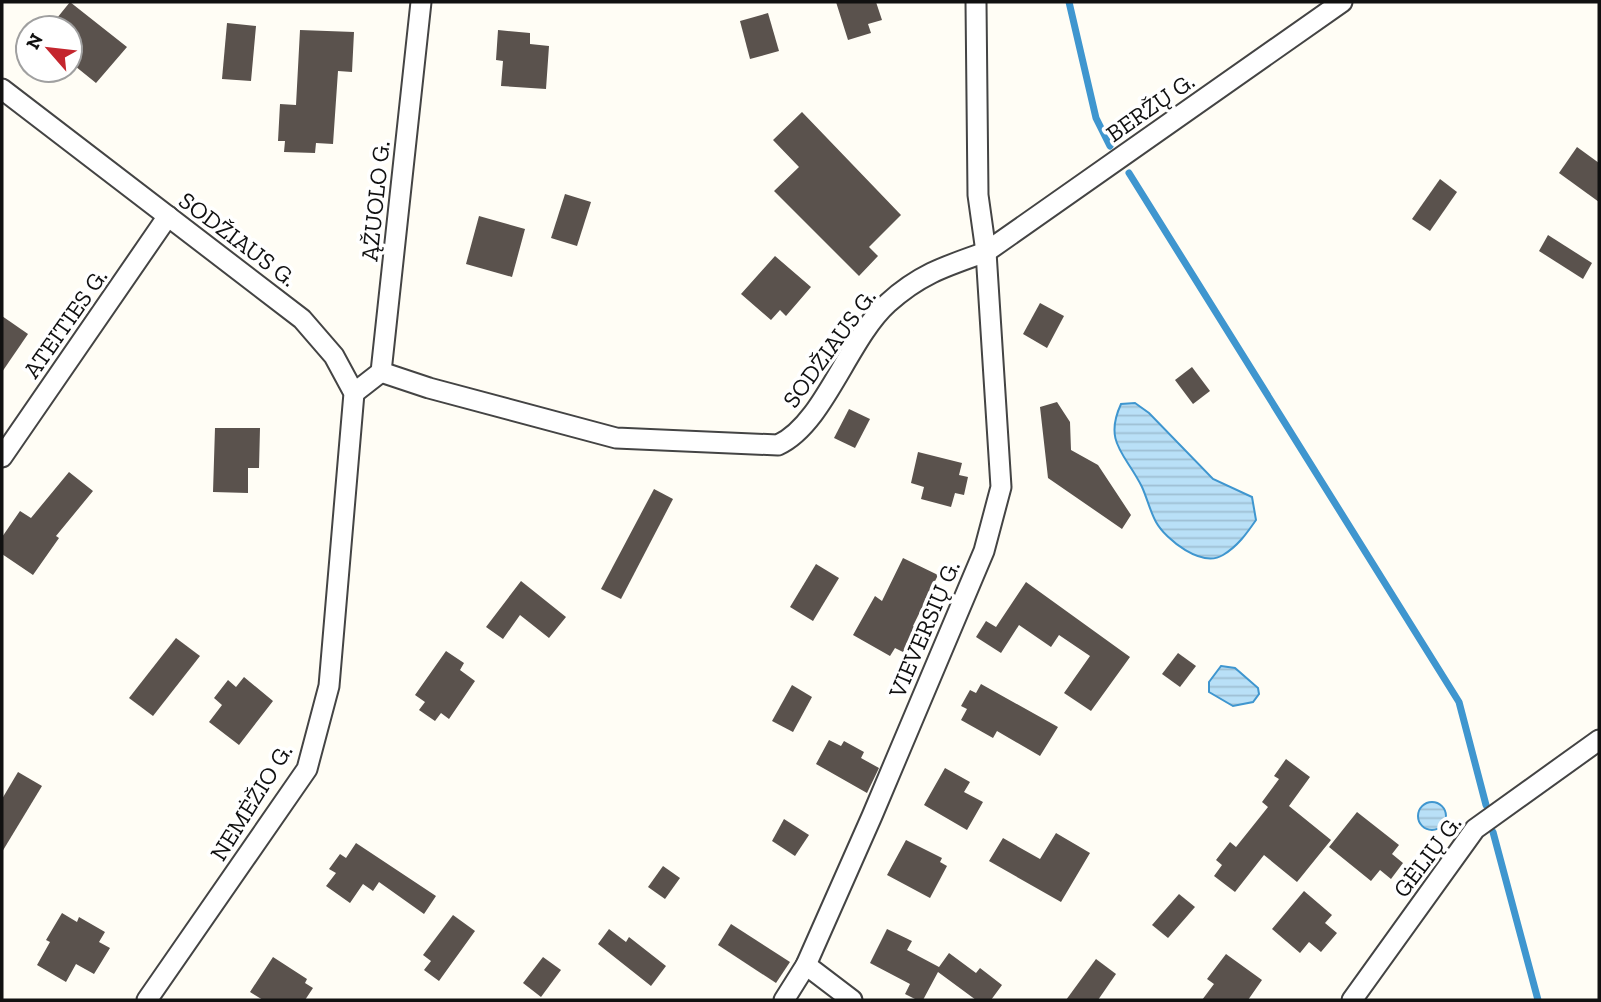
<svg xmlns="http://www.w3.org/2000/svg" width="1601" height="1002" font-family="'Zilla Slab',serif">
<style>
.water{fill:url(#water-rules);stroke:#3f96cf;stroke-width:2}
.lines{fill:none;stroke-linecap:round;stroke-linejoin:round}
.stream{stroke:#3f96cf;stroke-width:7}
.building{fill:#5a524d}
.street-casing{stroke:#444;stroke-width:23}
.street{stroke:#fff;stroke-width:19}
.labels{text-anchor:middle;dominant-baseline:central;stroke-width:7;stroke-linejoin:round;paint-order:stroke}
.street-label{font-size:24px;fill:#111;stroke:#fff}
</style>
<defs>
<pattern id="water-rules" width="6" height="5" patternUnits="userSpaceOnUse" patternTransform="scale(1.75)"><rect width="6" height="5" fill="#b9e0f7"/><path d="M0 2.5h6" fill="none" stroke="#9ebfd3"/></pattern>
</defs>
<rect width="100%" height="100%" fill="#fffdf5"/>
<g class="water">
<path d="M1135 403 1149 413 1213 479 1252 497 1256 520C1247 533 1238 546 1223 555 1202 568 1166 540 1156 522 1150 511 1147 498 1142 487 1126 454 1103 443 1121 404Z"/>
<polygon points="1221,666 1235,668 1258,688 1259,694 1253,702 1233,706 1209,692 1209,682"/>
<circle cx="1432" cy="816" r="14"/>
</g>
<g class="lines">
<g class="stream">
<polyline points="1069,2 1096,118 1110,146"/>
<polyline points="1129,173 1459,702 1486,805"/>
<polyline points="1493,832 1538,1000"/>
</g>
</g>
<g class="building">
<polygon points="70,2 127,47 96,83 70,62 70,28 59,28 53,23"/>
<polygon points="836,2 876,2 882,20 868,24 871,33 848,40"/>
<polygon points="768,13 779,51 750,59 740,21"/>
<polygon points="227,23 256,26 251,81 222,79"/>
<polygon points="300,30 354,32 352,72 338,71 333,144 316,143 315,153 284,152 285,141 278,141 280,104 296,105"/>
<polygon points="498,30 530,33 530,44 549,46 546,89 501,86 503,61 496,60"/>
<polygon points="802,112 901,215 869,247 878,256 859,276 774,191 799,167 773,140"/>
<polygon points="1577,147 1599,163 1599,202 1559,173"/>
<polygon points="1440,179 1457,192 1430,231 1412,219"/>
<polygon points="565,194 591,202 577,246 551,238"/>
<polygon points="479,216 525,229 512,277 466,264"/>
<polygon points="1548,235 1592,263 1583,279 1539,251"/>
<polygon points="775,256 811,287 786,316 780,310 771,320 741,294"/>
<polygon points="1040,303 1064,316 1047,348 1023,334"/>
<polygon points="2,316 28,334 2,372"/>
<polygon points="1192,367 1210,391 1193,404 1175,380"/>
<polygon points="1057,402 1070,422 1071,450 1098,465 1131,515 1122,529 1048,478 1040,407"/>
<polygon points="849,409 870,419 855,448 834,438"/>
<polygon points="215,428 260,428 259,468 248,468 248,493 213,492"/>
<polygon points="918,452 962,463 959,475 968,477 964,495 955,493 951,507 921,499 924,487 911,483"/>
<polygon points="69,472 93,491 56,536 59,538 33,575 2,554 2,537 20,511 31,518"/>
<polygon points="654,489 673,499 621,599 601,589"/>
<polygon points="903,558 938,575 913,626 918,629 905,653 895,648 890,656 853,635 875,596 882,601"/>
<polygon points="816,564 839,578 813,621 790,607"/>
<polygon points="521,581 566,617 549,638 520,615 503,639 486,627"/>
<polygon points="1026,582 1130,657 1091,711 1064,693 1090,656 1059,635 1051,647 1019,625 1001,653 976,637 986,621 996,627"/>
<polygon points="176,638 200,656 153,716 129,698"/>
<polygon points="446,651 464,663 460,670 475,681 449,719 441,713 435,721 419,710 425,702 415,695"/>
<polygon points="1178,653 1196,666 1180,687 1162,674"/>
<polygon points="244,677 273,701 239,745 209,722 222,705 214,698 228,680 236,687"/>
<polygon points="981,684 1058,727 1040,756 997,731 993,738 961,720 967,709 961,706 970,690 976,693"/>
<polygon points="792,685 812,697 793,732 772,721"/>
<polygon points="829,740 841,746 844,741 864,752 861,758 879,768 867,793 816,764"/>
<polygon points="1286,759 1310,777 1289,806 1331,840 1297,882 1264,855 1235,892 1214,876 1222,865 1216,860 1230,842 1236,847 1268,807 1262,802 1279,779 1274,776"/>
<polygon points="945,768 970,782 964,792 983,802 967,830 924,805"/>
<polygon points="18,772 42,786 2,852 2,799"/>
<polygon points="1357,812 1399,845 1392,854 1403,863 1391,879 1380,870 1371,881 1329,847"/>
<polygon points="784,819 809,835 795,856 772,841"/>
<polygon points="1056,833 1090,853 1061,902 989,861 1003,838 1040,859"/>
<polygon points="906,840 942,858 940,862 947,866 930,898 887,875"/>
<polygon points="356,843 436,896 424,914 379,882 373,891 363,884 350,903 326,886 336,873 329,869 340,854 346,858"/>
<polygon points="663,866 680,878 665,899 648,887"/>
<polygon points="1304,891 1332,915 1325,923 1337,933 1321,952 1309,942 1300,953 1272,929"/>
<polygon points="1179,894 1195,907 1168,938 1152,925"/>
<polygon points="62,913 77,922 79,917 105,932 99,942 110,948 94,974 76,964 66,982 37,965 50,942 46,940"/>
<polygon points="453,915 475,931 439,981 424,970 431,961 423,955"/>
<polygon points="731,924 790,962 776,983 718,945"/>
<polygon points="609,929 626,942 629,937 666,966 651,986 598,944"/>
<polygon points="887,929 912,941 907,950 939,967 949,953 976,973 980,968 1002,985 991,1000 976,1000 938,972 923,1000 917,1000 905,994 910,984 870,963"/>
<polygon points="1226,954 1262,980 1248,1000 1202,1000 1214,984 1207,979"/>
<polygon points="273,957 307,979 305,983 313,988 305,1000 263,1000 250,992"/>
<polygon points="543,957 561,970 541,997 523,983"/>
<polygon points="1096,959 1116,974 1098,1000 1066,1000"/>
</g>
<g class="lines">
<g class="street-casing">
<g id="street">
<polyline points="2,89 302,319 334,356 354,393 329,686 307,769 147,1000"/>
<path d="M381 372 429 388 616 438 778 445C824 424 848 339 888 303 920 274 946 266 986 252L1342 2"/>
<polyline points="354,393 381,372 421,2"/>
<polyline points="2,457 168,216"/>
<polyline points="806,965 852,1000"/>
<polyline points="784,1000 806,965 872,816 984,551 1001,487 986,252 978,195 976,2"/>
<polyline points="1352,1000 1475,829 1599,740"/>
</g>
</g>
<use href="#street" class="street"/>
</g>
<g class="labels">
<g class="street-label">
<text transform="translate(1150 107) rotate(-35)">BERŽŲ G.</text>
<text transform="translate(375 201) rotate(-84)">ĄŽUOLO G.</text>
<text transform="translate(238 239) rotate(37)">SODŽIAUS G.</text>
<text transform="translate(65 323) rotate(-55)">ATEITIES G.</text>
<text transform="translate(829 348) rotate(-54)">SODŽIAUS G.</text>
<text transform="translate(924 629) rotate(-67)">VIEVERSIŲ G.</text>
<text transform="translate(251 802) rotate(-58)">NEMĖŽIO G.</text>
<text transform="translate(1427 856) rotate(-53)">GĖLIŲ G.</text>
</g>
</g>
<rect width="1601" height="1002" fill="none" stroke="#111111" stroke-width="7"/>
<g transform="translate(49 49) rotate(298)"><circle r="33" fill="#ffffff" stroke="#a0a0a0" stroke-width="2"/>
<path d="M0-5L12 26L0 18L-12 26Z" fill="#c4262e"/>
<text y="-10" font-size="19" font-weight="bold" text-anchor="middle" fill="#111111">N</text>
</g>
</svg>
